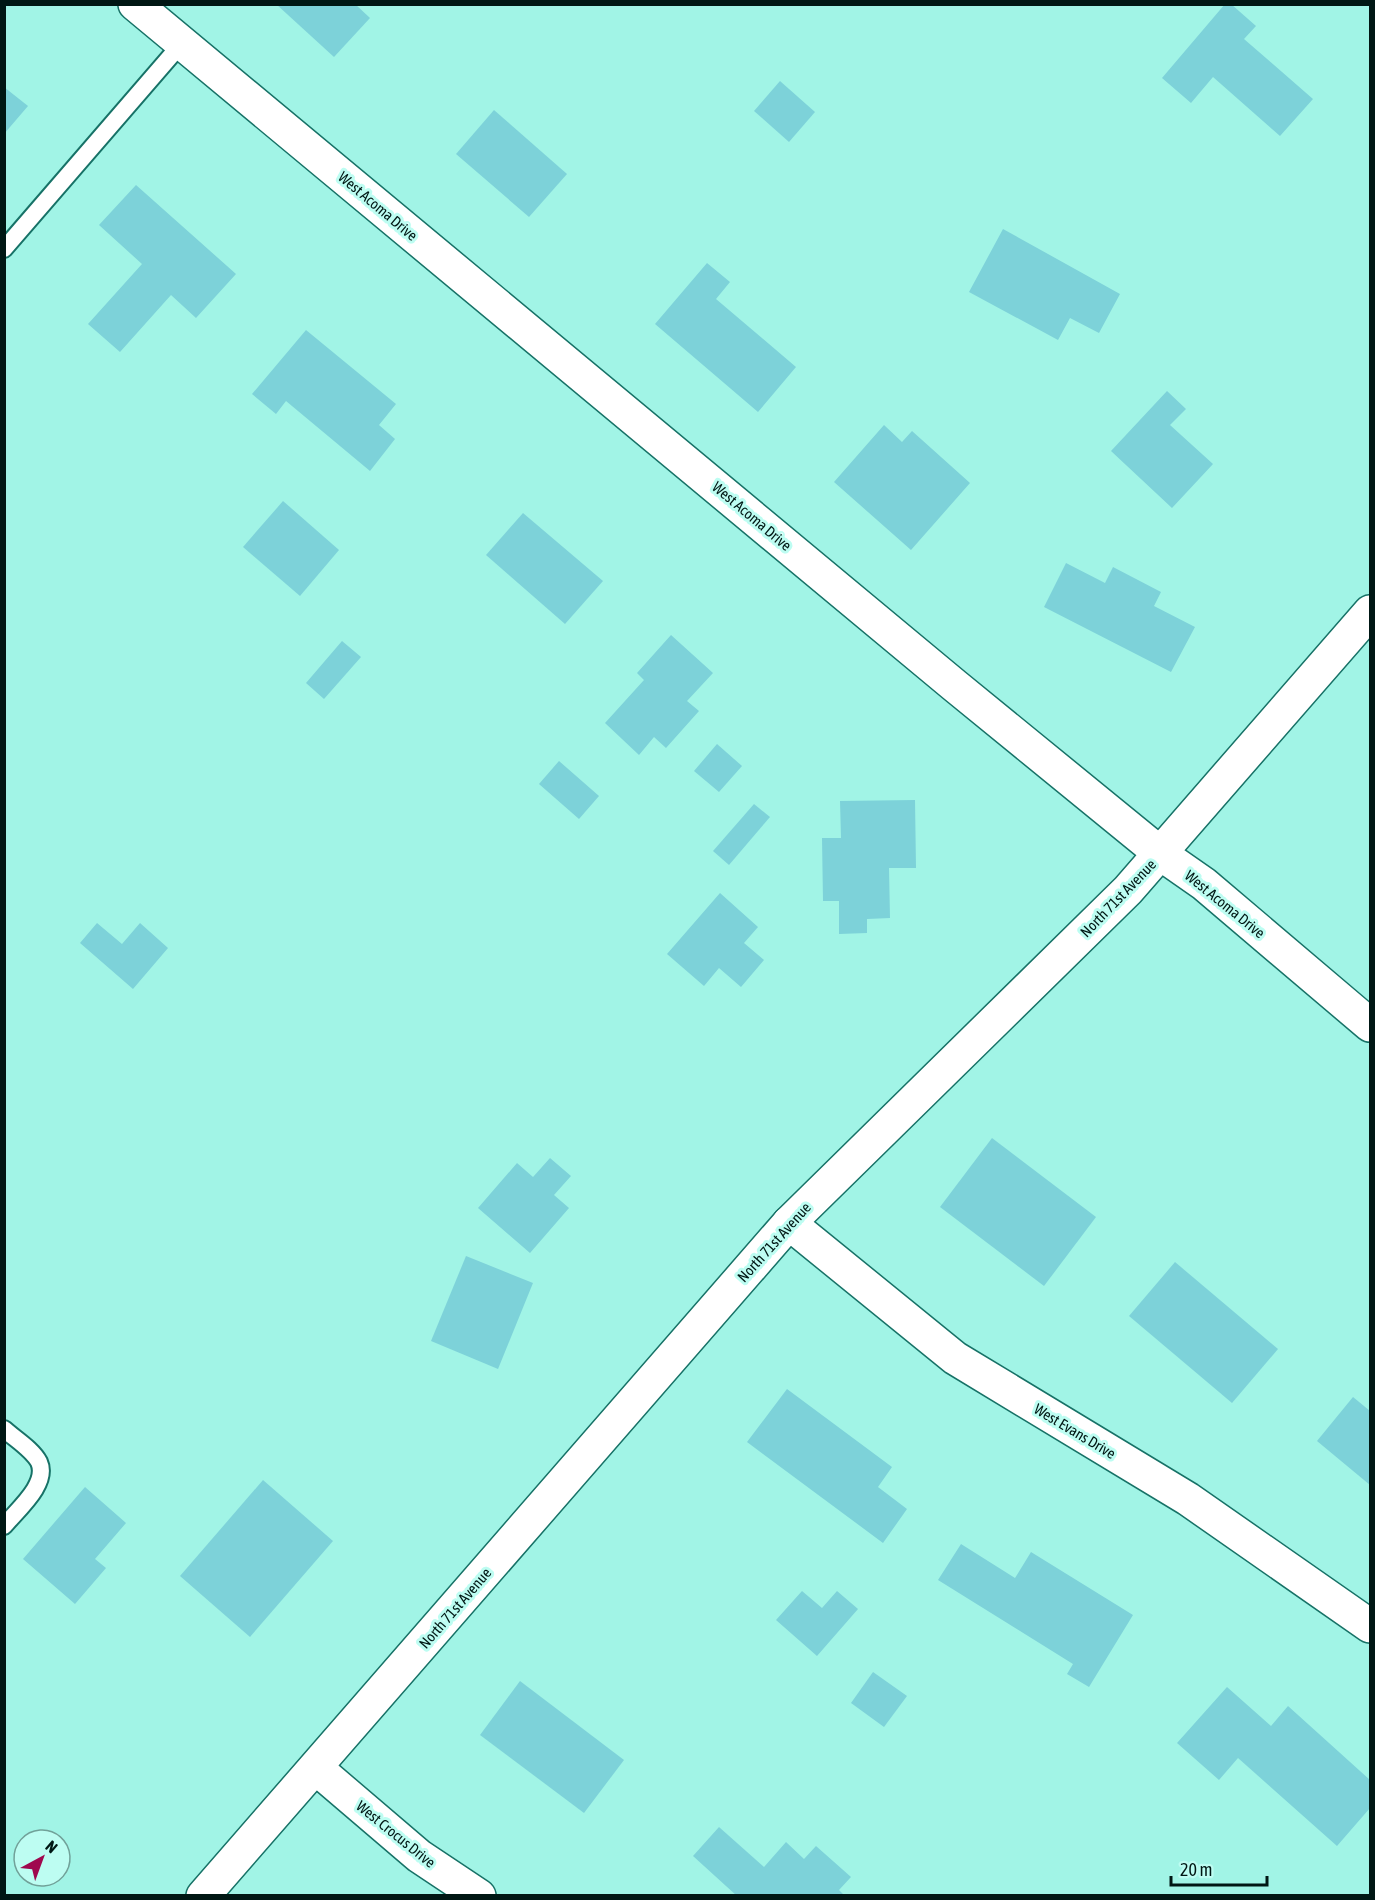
<svg xmlns="http://www.w3.org/2000/svg" width="1375" height="1900" font-family="'Asap Condensed',sans-serif">
<style>
.building{fill:#7dd2d9}
.lines{fill:none;stroke-linecap:round;stroke-linejoin:round}
.service-casing{stroke:#177267;stroke-width:20}
.minor-casing{stroke:#177267;stroke-width:36}
.tertiary-casing{stroke:#177267;stroke-width:36}
.service{stroke:#fff;stroke-width:16}
.minor{stroke:#fff;stroke-width:33}
.tertiary{stroke:#fff;stroke-width:33}
.labels{text-anchor:middle;dominant-baseline:central;stroke-width:6;stroke-linejoin:round;paint-order:stroke}
.street-label{font-size:15px;fill:#001714;stroke:#bdfdf2}
</style>
<rect width="100%" height="100%" fill="#a1f4e6"/>
<g class="building">
<polygon points="276,4 355,4 370,18 334,57"/>
<polygon points="1225,4 1231,4 1256,26 1244,39 1313,99 1280,136 1213,77 1191,103 1162,78"/>
<polygon points="780,81 815,112 789,142 754,111"/>
<polygon points="4,87 28,106 4,134"/>
<polygon points="494,110 567,174 529,217 456,154"/>
<polygon points="136,185 236,274 196,318 171,295 120,352 88,324 142,264 99,225"/>
<polygon points="1003,229 1120,294 1099,333 1070,318 1058,340 969,292"/>
<polygon points="707,263 730,282 716,299 796,367 758,412 655,324"/>
<polygon points="306,330 396,404 379,425 395,439 370,471 286,401 276,414 252,394"/>
<polygon points="1167,391 1186,409 1170,425 1213,464 1172,508 1111,451"/>
<polygon points="884,425 902,442 912,431 970,483 911,550 834,482"/>
<polygon points="283,501 339,550 300,596 243,547"/>
<polygon points="523,513 603,581 565,624 486,555"/>
<polygon points="1066,563 1105,583 1113,567 1161,592 1154,606 1195,627 1171,672 1044,607"/>
<polygon points="671,635 713,673 687,701 699,711 666,748 654,737 639,755 605,723 644,680 637,673"/>
<polygon points="342,641 361,657 324,699 306,683"/>
<polygon points="717,744 742,766 719,792 694,771"/>
<polygon points="559,761 599,796 579,819 539,784"/>
<polygon points="915,800 916,868 889,868 890,918 867,919 867,933 839,934 839,901 823,901 822,838 841,838 840,801"/>
<polygon points="754,804 770,817 729,865 713,851"/>
<polygon points="720,893 758,927 744,943 764,960 741,987 719,968 704,986 667,954"/>
<polygon points="97,923 122,944 140,923 168,948 133,989 80,943"/>
<polygon points="992,1138 1096,1217 1044,1286 940,1207"/>
<polygon points="550,1158 571,1176 554,1195 569,1208 530,1253 478,1208 517,1163 533,1177"/>
<polygon points="466,1256 533,1283 498,1369 431,1341"/>
<polygon points="1175,1262 1278,1349 1232,1403 1129,1316"/>
<polygon points="787,1389 892,1467 878,1487 907,1509 883,1543 747,1442"/>
<polygon points="1353,1397 1370,1411 1370,1485 1317,1441"/>
<polygon points="263,1480 333,1541 250,1637 180,1576"/>
<polygon points="85,1487 126,1523 95,1559 106,1568 75,1604 23,1559"/>
<polygon points="961,1544 1015,1578 1031,1552 1133,1615 1089,1687 1067,1674 1073,1664 938,1580"/>
<polygon points="802,1591 822,1608 837,1591 858,1609 817,1656 776,1620"/>
<polygon points="873,1672 907,1696 884,1727 851,1703"/>
<polygon points="520,1681 624,1760 584,1813 480,1735"/>
<polygon points="1227,1687 1271,1726 1288,1706 1370,1780 1370,1808 1337,1846 1238,1758 1219,1780 1177,1743"/>
<polygon points="719,1827 764,1867 786,1842 804,1859 816,1846 851,1877 839,1890 845,1896 737,1896 693,1856"/>
</g>
<g class="lines">
<g class="service-casing">
<g id="service">
<polyline points="4,249 182,43"/>
<path d="M4 1429C15 1439 32 1449 39 1462 49 1484 17 1510 4 1526"/>
</g>
</g>
<g class="minor-casing">
<g id="minor">
<polyline points="789,1223 955,1358 1188,1499 1370,1626"/>
<polyline points="316,1768 419,1856 479,1896"/>
</g>
</g>
<g class="tertiary-casing">
<g id="tertiary">
<polyline points="135,4 954,685 1161,854 1204,884 1370,1025"/>
<polyline points="203,1896 789,1223 1128,890 1370,612"/>
</g>
</g>
<use href="#service" class="service"/>
<use href="#minor" class="minor"/>
<use href="#tertiary" class="tertiary"/>
</g>
<g class="labels">
<g class="street-label">
<text transform="translate(378 206) rotate(40)">West Acoma Drive</text>
<text transform="translate(752 516) rotate(40)">West Acoma Drive</text>
<text transform="translate(1118 898) rotate(-46)">North 71st Avenue</text>
<text transform="translate(1225 904) rotate(39)">West Acoma Drive</text>
<text transform="translate(774 1242) rotate(-48)">North 71st Avenue</text>
<text transform="translate(1075 1431) rotate(31)">West Evans Drive</text>
<text transform="translate(455 1608) rotate(-49)">North 71st Avenue</text>
<text transform="translate(396 1834) rotate(39)">West Crocus Drive</text>
</g>
</g>
<rect width="1375" height="1900" fill="none" stroke="#001714" stroke-width="12"/>
<g transform="translate(42 1858) rotate(41)"><circle r="28" fill="#bdfdf2" stroke="#71a199" stroke-width="1.5"/>
<path d="M0-4.5L10 22L0 15L-10 22Z" fill="#9f084e"/>
<text y="-9" font-size="16" font-weight="bold" text-anchor="middle" fill="#001714">N</text>
</g>
<path d="M1171 1876v9h96v-9" fill="none" stroke="#001714" stroke-width="3"/>
<text x="1180" y="1876" font-size="18" fill="#001714" stroke="#bdfdf2" stroke-width="4.5" paint-order="stroke">20 m</text>
</svg>
